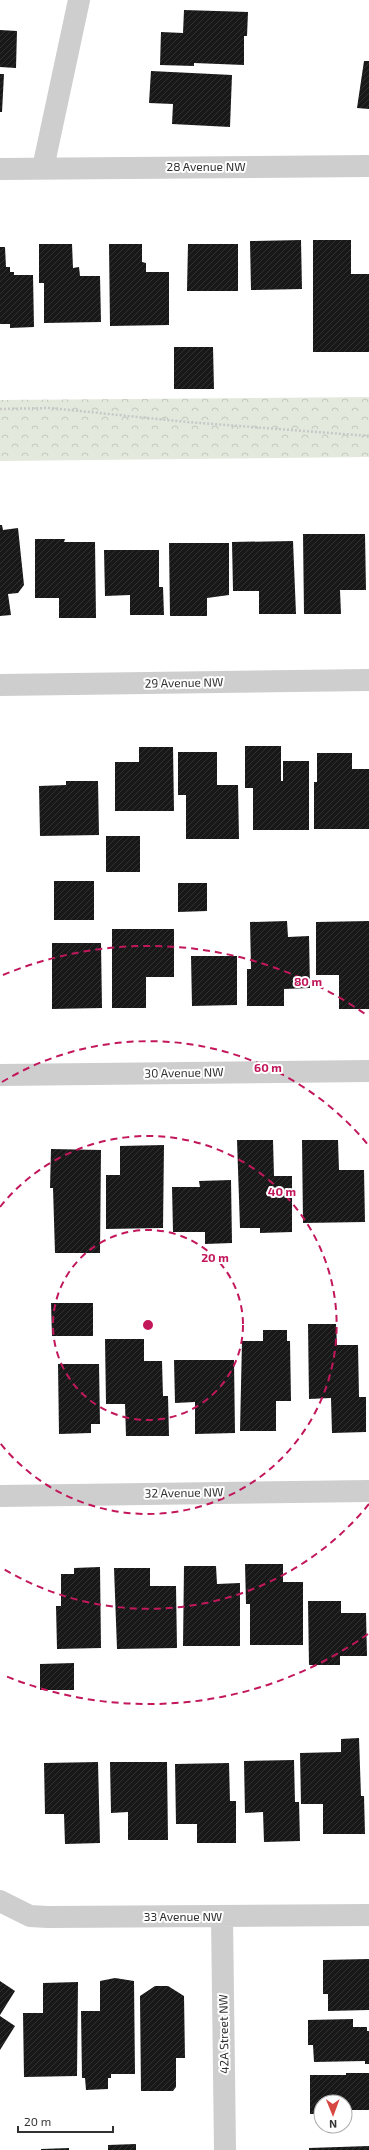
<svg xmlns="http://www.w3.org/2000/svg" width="369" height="2150" font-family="'Exo 2',sans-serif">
<defs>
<pattern id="park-crowns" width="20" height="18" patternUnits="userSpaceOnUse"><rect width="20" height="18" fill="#e3e9dd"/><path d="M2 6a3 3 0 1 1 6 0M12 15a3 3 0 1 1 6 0" fill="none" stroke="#c3c8be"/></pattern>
<pattern id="building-hatch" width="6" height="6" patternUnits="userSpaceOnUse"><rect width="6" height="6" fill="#181818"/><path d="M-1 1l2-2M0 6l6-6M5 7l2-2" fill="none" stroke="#313131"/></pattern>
</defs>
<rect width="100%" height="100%" fill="#fff"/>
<!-- park -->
<path fill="url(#park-crowns)" d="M369,397V457L0,461V400Z"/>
<!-- building -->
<path fill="url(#building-hatch)" d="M184,10L248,12L247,36H244V65L194,63V66L160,65L161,32L183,33Z
M0,30L17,31L16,68L0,67Z
M364,61H369V109L357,108Z
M151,71L232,75L230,127L172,124L173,104L149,103Z
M0,74H4L2,112H0Z
M301,240L302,289L251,290L250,241Z
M313,240H351V274H369V352H313Z
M39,244H72L73,268L79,267L80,276H100L101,322L44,323V283H39Z
M109,244H142V262L146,263V272H169V325L110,326Z
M188,244H238V291H187Z
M0,247H5L6,267H10V272H14V275H33L34,327L10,328V324H0Z
M174,347H213L214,389H174Z
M0,525H2L3,530L18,528L24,585L18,593L8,594L11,615L0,616Z
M303,534H365L366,590H340L341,614H304Z
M35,539H65L64,542H95L96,618H59V598H35Z
M293,541L296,614H259V591H233L232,542Z
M169,543H229V595L207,598V616H170Z
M104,550H159V587H163L164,615H130V595L105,596Z
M245,746H281V781H283V761H309V830H253V788H245Z
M139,747H173L174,811H115V762H139Z
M178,752H217V785H238L239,839H186V795H178Z
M317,753H352V769H369V829H314V782H317Z
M66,781H98L99,835L40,836L39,786L66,785Z
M106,836H140V872H106Z
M54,881H94V920H54Z
M178,883H207V911L178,912Z
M287,921L288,937L309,936L310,988L284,989V1006H247V969H251L250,922Z
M369,921V1009H339V975H316V922Z
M112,929H174V977H146V1008H112Z
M52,943H101L102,1008L52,1009Z
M191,956H237V1005L192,1006Z
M237,1140H273L274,1176H292V1232L260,1233V1228H240Z
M302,1140H338L339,1170H364L365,1222L303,1223Z
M164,1145L163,1228L106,1229V1175H120V1146Z
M51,1149L101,1150L100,1253H55L53,1188H50Z
M231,1180L232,1243L205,1244V1232H173L172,1187H200L199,1181Z
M51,1303H93V1336H52Z
M308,1324H336L337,1345H358L359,1397H366V1432L332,1433L331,1398L309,1399Z
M263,1330H287V1341H290L291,1401H276V1431H240L242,1341H263Z
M105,1339H144V1361H162L163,1396H168L169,1436H126L125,1404H106Z
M174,1360H234L235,1433L195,1434V1402L175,1403Z
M58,1364H99L100,1424H91V1433L59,1434Z
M245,1564H283V1582H303V1645H250V1604H246Z
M184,1566H216L217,1584L240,1583V1646H183Z
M100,1567L101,1648L57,1649L56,1606H61V1574H74V1568Z
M114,1568H150V1586H176L177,1648L117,1649Z
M308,1601H341V1613H366L367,1656H340V1665H309Z
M74,1663V1690H40V1664Z
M359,1738L361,1796H364L365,1834H323V1804H301L300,1753L341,1752V1739Z
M294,1760L295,1802H299L300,1841L264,1842L263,1812L245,1813L244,1761Z
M98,1762L100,1843L65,1844L64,1814H45L44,1763Z
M110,1762H167L168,1840H128V1812L111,1813Z
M229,1763L230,1801H236V1843H197V1824H176L175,1764Z
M369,1959V2010L328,2011V1994H323V1960Z
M115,1978L134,1981L135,2074H111V2078H108V2089L86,2090L85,2078H82L81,2011H100V1981Z
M0,1981L15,1991L0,2015Z
M78,1982L77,2076L24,2077L23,2013H43V1983Z
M155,1986H168L184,1996L185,2058H176V2087L173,2091H141L140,1996Z
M0,2016L15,2026L0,2050Z
M353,2019V2027H367V2031H369V2064H365V2061L314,2062L313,2045H308V2020Z
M346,2073H369V2110H351V2114H345V2102H321V2114H310V2075H346Z
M136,2144V2150H108V2145Z
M369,2146V2150H309V2148Z
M69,2148V2150H41V2149Z"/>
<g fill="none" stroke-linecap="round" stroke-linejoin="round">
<!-- path -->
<path stroke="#c8c8c8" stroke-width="2.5" stroke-dasharray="2 2" stroke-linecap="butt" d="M0,409L50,408L187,422L369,436"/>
<!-- minor -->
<path stroke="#cecece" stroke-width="22" d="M43,168L79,0
M0,169L369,166
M0,685L369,680
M0,1075L369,1071
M0,1496L369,1491
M0,1901L30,1916L48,1917L369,1915
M222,1917L225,2150"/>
</g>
<!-- distance rings -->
<g fill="none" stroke="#c2185b" stroke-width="2" stroke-dasharray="7 5">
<circle cx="148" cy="1325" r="95"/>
<path d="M0 1207A189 189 0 1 1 0 1443"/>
<path d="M369 1504A284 284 0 0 1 2 1568M2 1082A284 284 0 0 1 369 1146"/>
<path d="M368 1634A379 379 0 0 1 3 1675M3 975A379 379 0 0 1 368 1016"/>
</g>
<g text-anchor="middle" stroke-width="4" stroke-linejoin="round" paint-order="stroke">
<!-- street labels -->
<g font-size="12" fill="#313131" stroke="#fff">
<text x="206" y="171">28 Avenue NW</text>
<text transform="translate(184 683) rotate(-1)" y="4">29 Avenue NW</text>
<text transform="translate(184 1073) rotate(-1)" y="4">30 Avenue NW</text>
<text transform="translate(184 1493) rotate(-1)" y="4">32 Avenue NW</text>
<text x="183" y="1921">33 Avenue NW</text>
<text transform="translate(224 2034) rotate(-91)" y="4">42A Street NW</text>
</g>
</g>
<circle cx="148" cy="1325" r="6" fill="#c2185b" stroke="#fff" stroke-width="2"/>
<g font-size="12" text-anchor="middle" font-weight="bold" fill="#c2185b" stroke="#fff" stroke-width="4" stroke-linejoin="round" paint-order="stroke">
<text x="308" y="986">80 m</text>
<text x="268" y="1072">60 m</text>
<text x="282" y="1196">40 m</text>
<text x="215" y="1262">20 m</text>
</g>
<!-- north arrow -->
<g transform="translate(333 2114) rotate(179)"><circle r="19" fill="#ffffff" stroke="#adadad"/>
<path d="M0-3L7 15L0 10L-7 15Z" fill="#d84843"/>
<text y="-6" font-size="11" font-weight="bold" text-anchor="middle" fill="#313131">N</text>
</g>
<!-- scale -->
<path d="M18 2126v6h95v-6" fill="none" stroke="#313131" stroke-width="2"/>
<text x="24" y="2126" font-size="12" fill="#313131" stroke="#ffffff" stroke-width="3" paint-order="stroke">20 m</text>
</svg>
